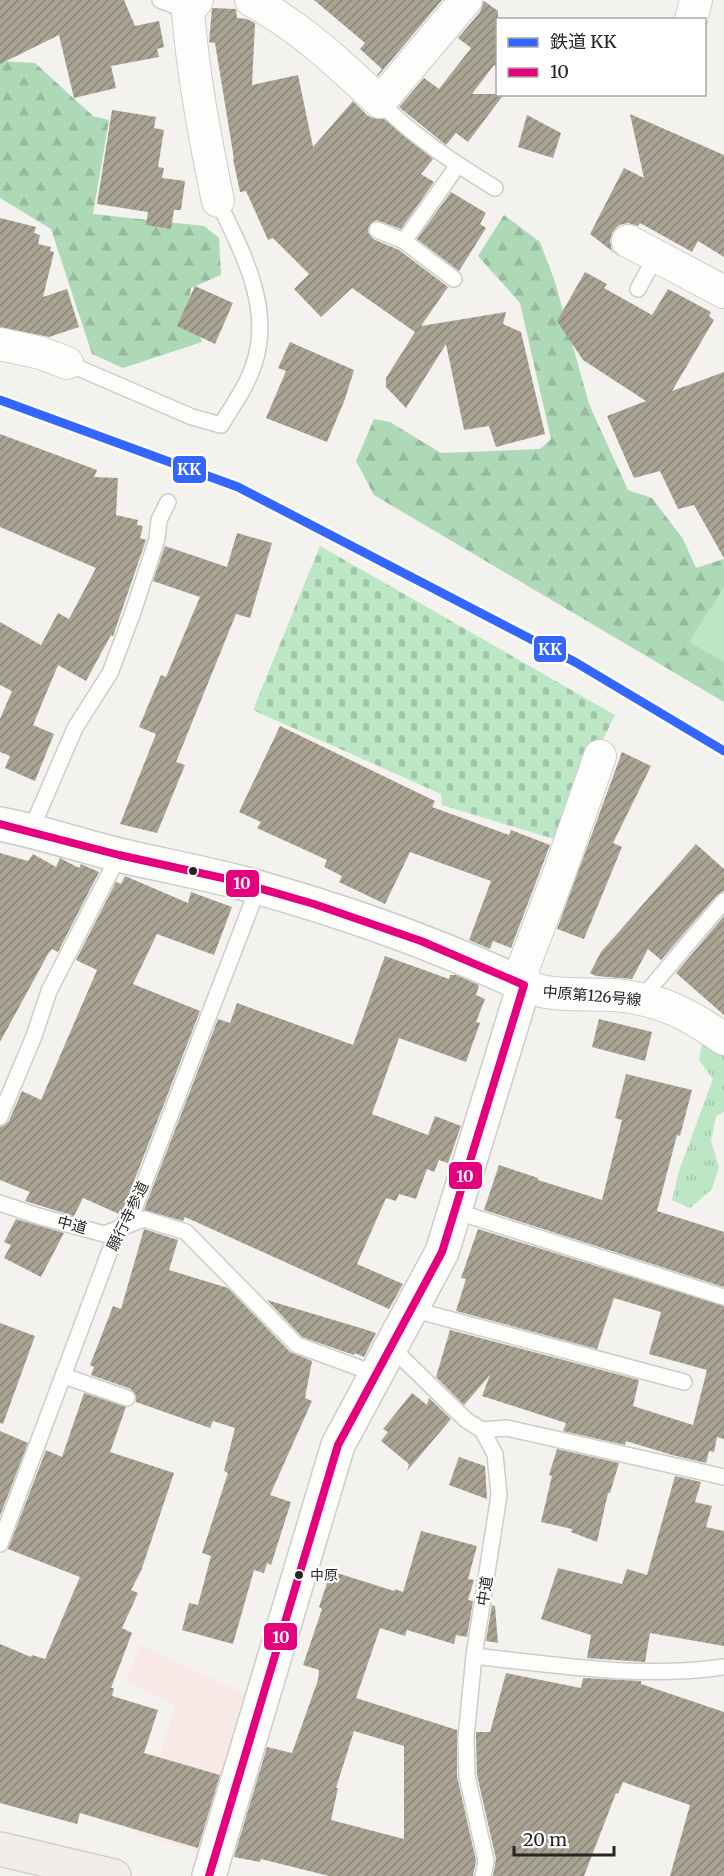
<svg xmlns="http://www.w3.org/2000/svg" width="724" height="1876" font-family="Merriweather,'Noto Sans JP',serif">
<defs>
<pattern id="grass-tufts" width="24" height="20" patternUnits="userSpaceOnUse" patternTransform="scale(1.5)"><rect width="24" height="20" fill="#bde6c5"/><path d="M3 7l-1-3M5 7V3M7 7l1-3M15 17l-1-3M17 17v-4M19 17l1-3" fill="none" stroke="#a2c5a9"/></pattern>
<pattern id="forest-firs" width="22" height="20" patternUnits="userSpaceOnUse" patternTransform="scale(1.5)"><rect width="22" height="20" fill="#add9b7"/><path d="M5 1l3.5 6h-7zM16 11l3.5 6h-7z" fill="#95ba9d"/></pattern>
<pattern id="cemetery-stones" width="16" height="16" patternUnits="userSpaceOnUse" patternTransform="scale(1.5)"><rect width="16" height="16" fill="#bde6c5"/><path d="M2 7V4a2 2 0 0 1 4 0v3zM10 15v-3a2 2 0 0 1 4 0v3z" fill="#a2c5a9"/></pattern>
<pattern id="building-hatch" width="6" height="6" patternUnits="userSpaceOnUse" patternTransform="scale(1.5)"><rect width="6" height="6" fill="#a9a394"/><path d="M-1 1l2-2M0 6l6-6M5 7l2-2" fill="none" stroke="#8a8578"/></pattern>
</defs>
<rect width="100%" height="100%" fill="#f3f2ee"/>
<!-- commercial -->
<path fill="#f8e9e7" d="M140,1645L247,1695L201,1852L137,1834L175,1705L126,1681Z"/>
<!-- grass -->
<path fill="url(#grass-tufts)" d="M702,1044L724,1056V1112L716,1116L711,1141L719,1167L712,1189L690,1208L672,1200L679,1171L713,1079L699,1060Z"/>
<!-- forest -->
<path fill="url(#forest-firs)" d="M0,61L35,63L93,116L109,120L93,214L204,226L219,238L221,275L191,288L189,303L202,342L123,368L92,354L51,229L0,198Z
M504,215L540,242L555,282L589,404L628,490L652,498L683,539L696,568L724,559V702L374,495L356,461L374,419L390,422L441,453L540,449L551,439L520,303L478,256Z"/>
<!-- cemetery -->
<path fill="url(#cemetery-stones)" d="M320,546L615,715L554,839L442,805L441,794L253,710Z"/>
<!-- green -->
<path fill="#bde6c5" d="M724,587V662L689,642Z"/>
<!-- building -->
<path fill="url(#building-hatch)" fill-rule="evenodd" d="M0,0H124L135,26L159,21L164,47L157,49L159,57L111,66L116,88L74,98L59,35L0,64Z
M314,0H442L378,76L377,75L382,69L360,49L365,43Z
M484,1L498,11V68L494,65L472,94H504L468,142L456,133L446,145L399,107L424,78L439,89L471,48L458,38L480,12Z
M212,8L236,9L237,18L247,19L255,23L252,85L298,75L313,147L353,101L368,116L376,119H384L433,159L421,174L434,182L401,229L376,220L371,223L368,232L373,239L399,250L448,287L421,326L506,312L503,324L521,332L545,434L496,447L489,426L464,430L446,344L406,408L386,387V378L415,332L352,288L321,317L294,289L309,274L273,238L268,240L246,191L240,192L233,159H234L215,43L209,42Z
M112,110L156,117L154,128L164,130L158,167L164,168L162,178L185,181L181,210H174L171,229L146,225L148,212L97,204Z
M630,114L724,155V257L698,241L692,252L640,223L638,226L628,223L619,225L612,233L610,241L612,250L621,258L590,234L624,168L644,178Z
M527,115L561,133L553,158L518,147Z
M451,192L486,213L480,224L486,228L459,271L417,239Z
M0,218L36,227L34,233L40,235L38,244L51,247L50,251L54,252L43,297L67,289L79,327L49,337L0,327Z
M585,272L607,284L604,288L652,315L668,289L711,312L709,316L714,320L672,391L724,372V558L694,505L678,509L660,471L634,478L607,416L646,401L583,360L557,321Z
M195,286L233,303L215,344L177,326Z
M290,342L354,370L345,399L327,442L266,418L286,371L278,368Z
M0,434L97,470L94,477L118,478L116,515L138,520L137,525L143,526L140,538L146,540L113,636L111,635L86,681L58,665L33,725L54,734L35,781L5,768L10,756L0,752V719L12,691L0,685V622L41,645L58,613L69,619L96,568L0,527Z
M237,533L272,543L250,618L236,614L176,762L185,765L157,833L120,824L156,734L139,727L161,675L166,677L200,597L153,581L165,546L227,567Z
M280,726L435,801L432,807L509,835L511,830L550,845L511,948L493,941L490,949L469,940L491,881L410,852L385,904L339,882L342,876L324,867L327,860L257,828L261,822L239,812Z
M622,752L651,766L613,843L622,847L584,939L557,929Z
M696,844L724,869V891L717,895L661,960L648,949L632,979L596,976L590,973L601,952Z
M0,853L28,861L33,854L56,867L60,858L79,868L81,864L99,872L58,952L52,949L48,954L0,1042Z
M125,876L188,903L191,892L232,907L214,955L157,934L133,984L200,1011L124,1207L119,1214L83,1198L74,1216L25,1201L30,1192L0,1180V1127L5,1125L9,1121L22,1091L41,1100L97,970L76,960L116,882L121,884Z
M724,916V1015L676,973Z
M385,956L449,979L450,975H456L479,985L476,995L485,999L476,1022L480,1023L466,1062L399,1038L372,1114L428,1135L435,1116L461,1126L448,1163L439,1160L434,1172L427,1169L416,1199L399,1194L396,1201L386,1198L357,1264L403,1284L389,1309L185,1217L183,1221L144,1210L218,1019L230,1023L237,1003L353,1045Z
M599,1019L652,1032L645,1061L592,1047Z
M626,1074L692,1090L680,1136L677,1135L657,1211L724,1232V1287L484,1210L499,1165L538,1178V1180L602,1200L622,1120L615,1118Z
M16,1219L64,1233L41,1277L4,1258L11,1245L4,1242Z
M144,1229L178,1240L169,1270L228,1288L290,1352L312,1361L305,1398L312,1401L270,1495L291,1502L271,1565L267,1563L264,1573L254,1570L233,1644L182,1630L189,1603L198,1605L211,1556L202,1553L228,1473L224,1471L235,1428L213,1421L210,1428L136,1402V1396L131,1389L91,1375L94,1367L90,1365L113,1306L121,1309Z
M478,1229L724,1306V1439L717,1437L714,1452L709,1451L706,1463L672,1455L626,1441L625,1445L563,1431L566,1423L482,1396L490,1375L464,1405L436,1377L450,1330L639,1380L633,1406L693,1425L707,1370L649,1354L661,1312L614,1298L597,1349L456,1311L466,1279L461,1278Z
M267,1300L367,1330L376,1333L364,1357L355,1353L354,1355L302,1337Z
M0,1323L35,1336L3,1424L0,1423Z
M84,1393L126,1407L110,1452L174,1473L141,1571L131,1590L138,1593L122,1628L132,1633L111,1688H114L112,1696L158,1710L144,1753L220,1775L198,1848L80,1813L77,1824L0,1803V1644L31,1657L32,1655L45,1659L80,1577L8,1549L46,1450L62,1457Z
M412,1393L427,1405L429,1398L451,1419L407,1471L409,1464L381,1441L388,1432L383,1429Z
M0,1431L28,1443L0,1516Z
M557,1449L619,1463L610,1493H608L597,1542L571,1532L572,1529L541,1522L552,1476L549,1475Z
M459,1457L485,1466L487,1499L449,1485Z
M675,1476L701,1482L695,1502L712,1506L706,1527L724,1531V1646L650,1633L645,1662L587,1658L591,1635L541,1619L558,1568L622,1584L627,1569L647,1575Z
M421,1531L477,1546L468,1579L474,1580L468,1600L473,1601L467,1637L456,1635L454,1644L407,1630L405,1636L380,1628L356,1698L457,1730V1776L476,1861L473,1876H329L261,1859L260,1862L234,1857L267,1747L292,1753L318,1680L319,1670L303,1665L322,1609L319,1607L331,1571L394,1591L395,1589L403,1592ZM354,1731L404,1746V1839L331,1820L338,1788H336Z
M492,1605L495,1606L498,1643L486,1641Z
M506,1673L581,1688L583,1678L641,1681V1684L724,1712V1876H670L690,1805L623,1782L618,1794L616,1793L584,1876H493L496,1859L477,1775L476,1737V1732H490Z"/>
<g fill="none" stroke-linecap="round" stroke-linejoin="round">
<defs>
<path id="service" d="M160,0L188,11
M380,102C411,135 456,164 495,188
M377,230L404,241L454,279
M404,241L458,165
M638,289L656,256
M67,363L192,417L221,425C233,405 247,386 254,364C273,307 242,252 218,201
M31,830L75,728L110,673L133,612L157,539L159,520L168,502
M641,999L724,901
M0,1117L34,1036L49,991L119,855
M0,1203L38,1216L104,1234L144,1219L186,1232L297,1345L376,1374
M455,1211L724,1297
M411,1309L684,1382
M391,1347L466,1420L482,1430L495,1454L499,1495L474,1656L466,1737L467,1776L486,1861L483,1876
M64,1376L127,1398
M482,1430L507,1428L724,1477
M0,1544L109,1253L121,1227L133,1212L258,888
M474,1656C557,1665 641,1679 724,1667"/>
<path id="minor" d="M197,0L188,11C193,75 205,138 218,201
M251,0C303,29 337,62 380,102L466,0
M691,20L696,0
M628,241L724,292
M0,344L41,353L67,363
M600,756L560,871L523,968L524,985C550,998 585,993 614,995C660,999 687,1013 724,1039"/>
<path id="tertiary" d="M0,824C40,832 79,845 119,855C160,865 201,872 242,883C338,909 434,943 524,985L442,1252L338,1445L209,1876"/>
<path id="trunk" d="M0,1849L114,1876"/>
</defs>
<!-- service casing -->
<use href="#service" stroke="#ccccc9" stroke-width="18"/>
<!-- minor casing -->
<use href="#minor" stroke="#ccccc9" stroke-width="34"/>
<!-- tertiary casing -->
<use href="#tertiary" stroke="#ccccc9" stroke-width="36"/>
<!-- trunk casing -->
<use href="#trunk" stroke="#d0cfcd" stroke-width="36"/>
<!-- service -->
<use href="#service" stroke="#fdfdfc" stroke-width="15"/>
<!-- minor -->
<use href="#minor" stroke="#fdfdfc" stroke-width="32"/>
<!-- tertiary -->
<use href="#tertiary" stroke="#fdfdfc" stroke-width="33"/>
<!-- trunk -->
<use href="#trunk" stroke="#f3edea" stroke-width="33"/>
<defs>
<path id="bus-1" d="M0,824L119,855L227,879L314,904L421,941L524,985L442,1252L338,1445L209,1876"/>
</defs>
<!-- bus-1 casing -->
<use href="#bus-1" stroke="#fff" stroke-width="12"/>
<!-- bus-1 -->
<use href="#bus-1" stroke="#e5007d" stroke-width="8"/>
<defs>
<path id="rail-1" d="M0,400L238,487L575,662L724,751"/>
</defs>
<!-- rail-1 casing -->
<use href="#rail-1" stroke="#fff" stroke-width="14"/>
<!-- rail-1 -->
<use href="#rail-1" stroke="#36f" stroke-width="9"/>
</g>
<!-- markers -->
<g fill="#272623" stroke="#fff" stroke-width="2">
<circle cx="193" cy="871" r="5"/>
<circle cx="299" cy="1575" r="5"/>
</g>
<g text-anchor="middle" stroke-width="4.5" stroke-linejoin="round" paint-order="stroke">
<!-- bus labels -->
<g font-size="14" fill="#272623" stroke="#fff" text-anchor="start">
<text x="310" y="1580">中原</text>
</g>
<!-- street labels -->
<g font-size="15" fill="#272623" stroke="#fff">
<text transform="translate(592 996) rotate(5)" y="5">中原第126号線</text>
<text transform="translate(128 1216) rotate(-64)" y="5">願行寺参道</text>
<text transform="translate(72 1225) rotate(15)" y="5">中道</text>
<text transform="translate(485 1591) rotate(-81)" y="5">中道</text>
</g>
</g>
<g stroke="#fff" stroke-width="2">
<rect x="172" y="455" width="35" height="29" rx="6" fill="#36f"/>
<rect x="533" y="635" width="34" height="28" rx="6" fill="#36f"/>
<rect x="225" y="869" width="35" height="29" rx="6" fill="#e5007d"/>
<rect x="448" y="1161" width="35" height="29" rx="6" fill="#e5007d"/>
<rect x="263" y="1622" width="35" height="29" rx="6" fill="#e5007d"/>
</g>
<g font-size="16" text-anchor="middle" font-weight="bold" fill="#fff">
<text x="189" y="475">KK</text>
<text x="550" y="655">KK</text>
<text x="242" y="889">10</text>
<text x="465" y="1182">10</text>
<text x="281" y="1643">10</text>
</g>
<!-- legend -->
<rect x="496" y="18" width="210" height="78" fill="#ffffff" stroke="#a9a8a7" stroke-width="1.5"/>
<rect x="508" y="38" width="30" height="9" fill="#3366ff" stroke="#a9a8a7" stroke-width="1.5"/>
<text x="550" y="48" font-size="18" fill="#272623">鉄道 KK</text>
<rect x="508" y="68" width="30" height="9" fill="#e5007d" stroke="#a9a8a7" stroke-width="1.5"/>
<text x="550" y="78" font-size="18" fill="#272623">10</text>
<!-- scale -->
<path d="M514 1846v9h100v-9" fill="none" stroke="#272623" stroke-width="3"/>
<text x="523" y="1846" font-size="18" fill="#272623" stroke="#ffffff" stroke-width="4.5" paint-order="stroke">20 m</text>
</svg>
